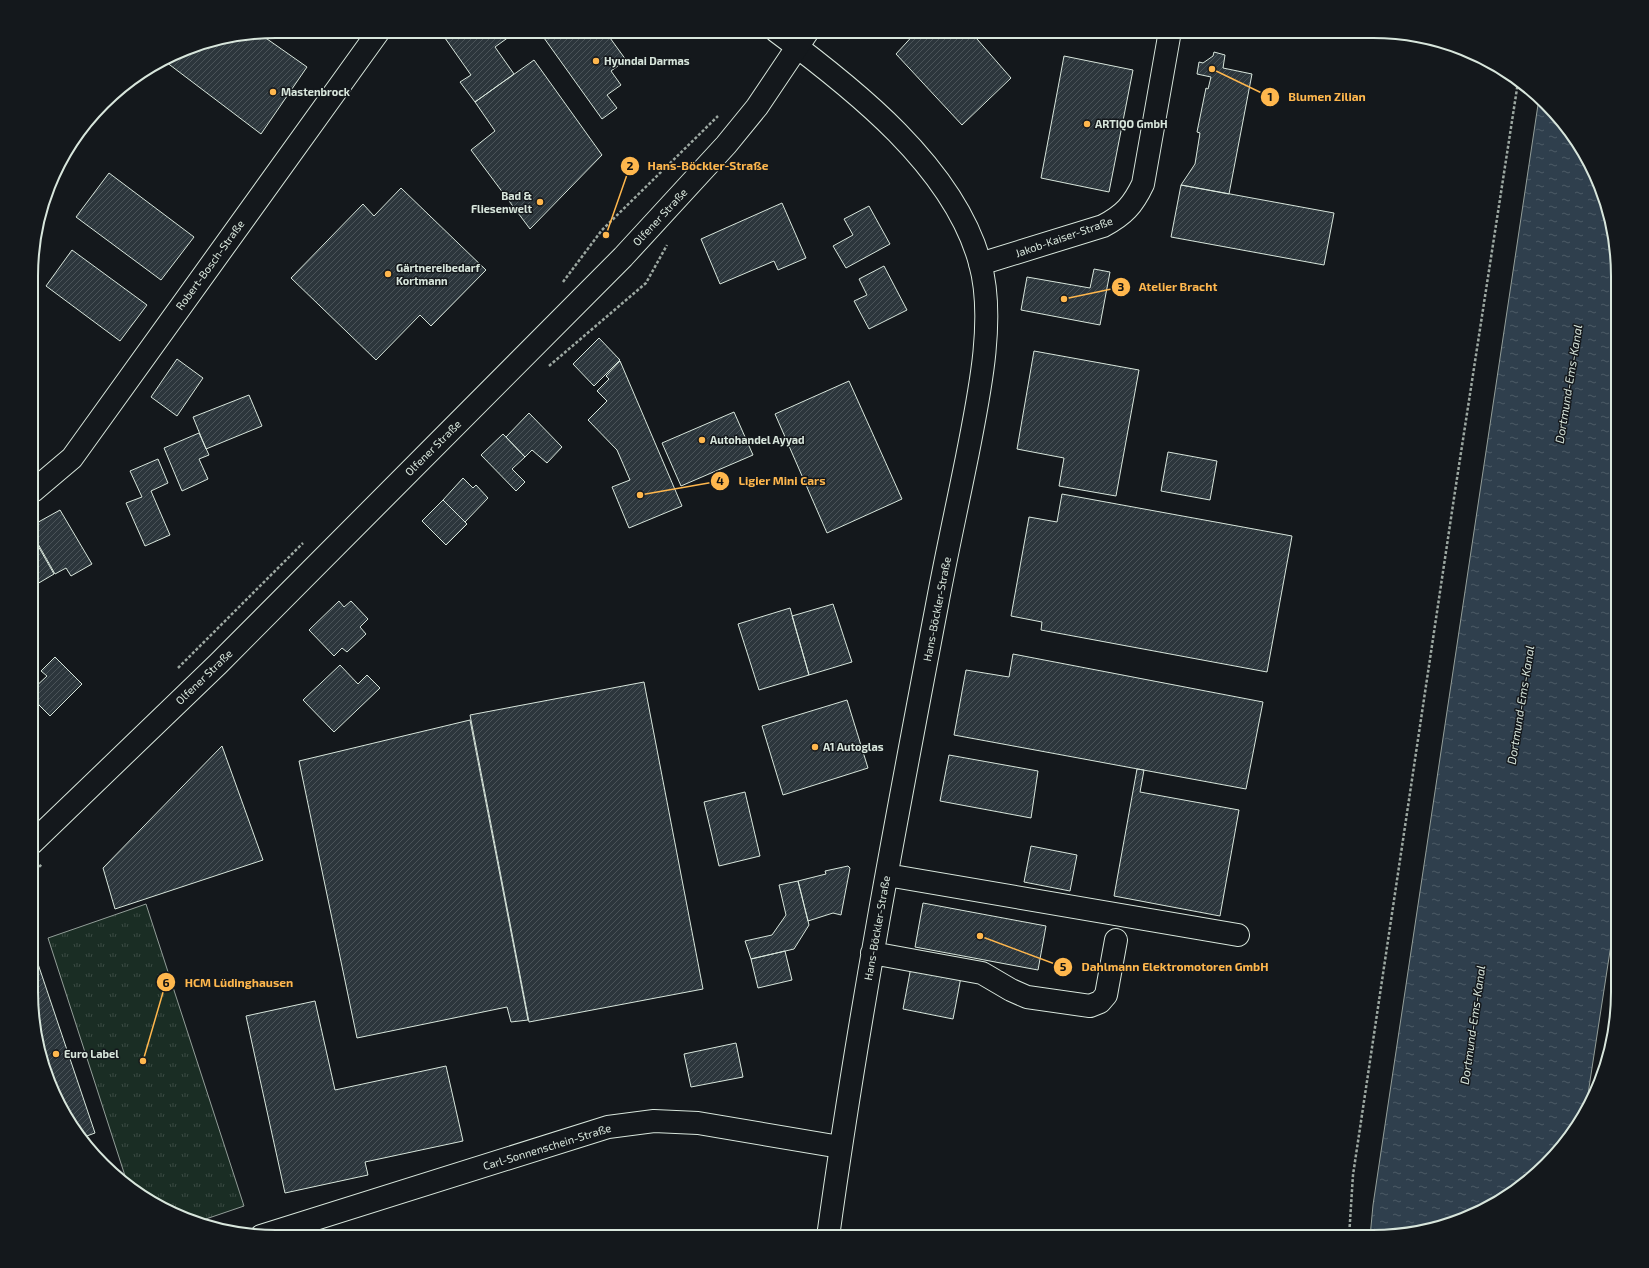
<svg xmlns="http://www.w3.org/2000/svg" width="1649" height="1268" font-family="'Exo 2',sans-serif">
<defs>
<pattern id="grass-tufts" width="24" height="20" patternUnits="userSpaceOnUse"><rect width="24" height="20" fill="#1a2d24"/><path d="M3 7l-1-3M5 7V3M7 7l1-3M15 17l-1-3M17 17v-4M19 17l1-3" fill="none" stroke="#3b4b43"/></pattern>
<pattern id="water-ripples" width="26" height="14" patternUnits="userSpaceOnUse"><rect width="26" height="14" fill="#2f3f4d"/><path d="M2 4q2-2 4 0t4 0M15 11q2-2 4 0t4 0" fill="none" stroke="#4c5b66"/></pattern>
<pattern id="building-hatch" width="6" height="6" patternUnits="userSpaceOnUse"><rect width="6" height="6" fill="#2c363c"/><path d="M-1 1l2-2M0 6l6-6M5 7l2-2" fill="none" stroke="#4a5358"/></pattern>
</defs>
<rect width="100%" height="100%" fill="#14181c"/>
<!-- grass -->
<path fill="url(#grass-tufts)" stroke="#939e99" d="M146,904L244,1206L197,1222L183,1218L128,1185L48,938Z"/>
<!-- water -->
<path fill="url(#water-ripples)" stroke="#939e99" d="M1539,98L1593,168L1610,213L1618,276V899L1586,1107L1557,1153L1481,1212L1421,1232L1370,1237L1373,1205Z"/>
<!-- building -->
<path fill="url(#building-hatch)" stroke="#d8e6dc" d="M440,31H511L513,34L495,47L514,74L475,102L460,82L471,75Z
M539,31H605L626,60L611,71L621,85L607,95L617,108L602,119Z
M917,31H970L1011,78L962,125L896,54Z
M260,34L307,67L261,134L166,62L197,44Z
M1214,52L1225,55L1223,68L1252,74L1229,194L1181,185L1195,164L1200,133L1197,132L1206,88L1208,89L1211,77L1197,74L1199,62L1203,63L1213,56Z
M1064,56L1133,70L1109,192L1041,178Z
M534,60L602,155L530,229L471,150L495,131L475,102Z
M109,173L194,237L161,280L76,217Z
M1181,185L1334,213L1324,265L1171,237Z
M401,188L486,270L431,326L420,315L376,360L291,278L363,204L374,216Z
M782,203L806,258L778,270L774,261L720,284L701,239Z
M869,206L890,244L846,268L833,246L853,235L844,219Z
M72,250L147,305L120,341L46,286Z
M884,266L907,310L869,329L854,301L867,295L859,279Z
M1094,269L1110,272L1100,325L1021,310L1027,277L1090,288Z
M599,338L620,360L594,386L573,364Z
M1034,351L1139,370L1116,496L1059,486L1064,458L1017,449Z
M177,359L203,378L177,416L151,397Z
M620,361L682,506L629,528L612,487L630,480L617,450L588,420L607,401L597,391L609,379L606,376Z
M849,381L902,499L827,533L775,414Z
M249,395L262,426L206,449L193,417Z
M734,412L753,455L681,486L662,443Z
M529,413L562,447L547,463L532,450L525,457L506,437Z
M199,433L209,455L199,459L208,479L182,491L164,448Z
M503,434L525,457L512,469L525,482L516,491L481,455Z
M1168,452L1217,461L1210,500L1161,491Z
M158,459L168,483L151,491L170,535L145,546L126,503L142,497L130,471Z
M463,478L473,488L476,485L488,498L465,522L443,500Z
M1062,494L1292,536L1267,672L1041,630L1042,622L1011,616L1029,517L1057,522Z
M443,500L467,524L446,545L422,521Z
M60,510L92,564L71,576L66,568L55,574L33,535V525Z
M33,537L54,574L32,587Z
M339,601L344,607L351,601L368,619L360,627L366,634L347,652L342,648L334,656L309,630Z
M833,604L852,662L809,675L792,616Z
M790,608L809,675L759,690L738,624Z
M1013,654L1263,702L1246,789L954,735L966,670L1009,677Z
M55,657L82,684L50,716L32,698V690L47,676L41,671Z
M340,665L358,684L367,675L380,688L334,732L303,700Z
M644,682L703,989L529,1022L470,715Z
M847,700L868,768L783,795L762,726Z
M470,720L528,1020L511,1022L507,1007L357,1038L299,761Z
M222,746L263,860L115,909L103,868Z
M949,755L1038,771L1031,818L940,801Z
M1137,769L1144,770L1140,792L1239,810L1220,916L1114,896Z
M745,792L760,856L719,866L704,802Z
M1031,846L1077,855L1070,891L1024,882Z
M848,866L850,868L841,915L833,913L808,921L798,881L826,874L825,871Z
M798,881L809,925L794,949L751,959L745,941L772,935L786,915L779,885Z
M923,903L1046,926L1038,970L915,947Z
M785,951L792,980L758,988L751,959Z
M34,952L95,1133L84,1137L56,1100L32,1008V953Z
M911,967L961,977L953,1019L903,1009Z
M315,1001L335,1090L446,1066L463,1141L365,1162L368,1175L285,1193L246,1016Z
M736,1043L743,1077L691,1087L684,1054Z"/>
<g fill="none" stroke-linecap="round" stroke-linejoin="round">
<defs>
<path id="minor" d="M776,31C853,88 954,167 980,263C996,320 978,400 967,457C957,507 946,556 937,605C897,815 857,1025 828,1237
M980,264L1103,226C1124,215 1133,205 1143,184L1170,31
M33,491L72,458L379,31
M887,875L1238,935
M872,953L982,973L1011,990L1027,997L1090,1006L1100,1002L1106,995L1116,940
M261,1236L608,1127L654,1121L698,1123L840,1147"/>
<path id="major" d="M32,843L218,664L623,257L726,145L757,107L808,31"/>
</defs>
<!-- minor casing -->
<use href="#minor" stroke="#d8e6dc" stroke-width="24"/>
<!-- major casing -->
<use href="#major" stroke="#d8e6dc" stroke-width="24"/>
<!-- path -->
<path stroke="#9da8a2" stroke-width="2.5" stroke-dasharray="3 2" stroke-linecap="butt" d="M563,282L602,230L718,116
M549,366L646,283L667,245
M178,668L303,543
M32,874L42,864
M1349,1237L1353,1175L1454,498L1518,82"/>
<!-- minor -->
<use href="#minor" stroke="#14181c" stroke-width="22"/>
<!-- major -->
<use href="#major" stroke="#14181c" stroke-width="22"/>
</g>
<!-- markers -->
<g fill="#ffb74d" stroke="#14181c" stroke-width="1.5">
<circle cx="596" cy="61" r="4"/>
<circle cx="273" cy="92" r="4"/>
<circle cx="1087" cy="124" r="4"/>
<circle cx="540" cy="202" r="4"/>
<circle cx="388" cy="274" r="4"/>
<circle cx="702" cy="440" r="4"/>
<circle cx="815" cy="747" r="4"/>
<circle cx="56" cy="1054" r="4"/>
</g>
<g text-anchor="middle" stroke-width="3" stroke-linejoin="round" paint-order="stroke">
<!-- poi labels -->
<g font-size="11" font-weight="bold" fill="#d8e6dc" stroke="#14181c" text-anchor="start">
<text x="604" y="65">Hyundai Darmas</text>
<text x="281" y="96">Mastenbrock</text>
<text x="1095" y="128">ARTIQO GmbH</text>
<text x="532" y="200" text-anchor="end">Bad &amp;<tspan x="532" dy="13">Fliesenwelt</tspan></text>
<text x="396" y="272">Gärtnereibedarf<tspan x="396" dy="13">Kortmann</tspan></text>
<text x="710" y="444">Autohandel Ayyad</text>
<text x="823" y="751">A1 Autoglas</text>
<text x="64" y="1058">Euro Label</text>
</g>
<!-- street labels -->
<g font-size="11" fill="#d8e6dc" stroke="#14181c">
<text transform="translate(660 217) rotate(-47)" y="4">Olfener Straße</text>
<text transform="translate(1064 237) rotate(-19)" y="4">Jakob-Kaiser-Straße</text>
<text transform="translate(210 265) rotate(-54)" y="4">Robert-Bosch-Straße</text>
<text transform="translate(433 448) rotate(-45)" y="4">Olfener Straße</text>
<text transform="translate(937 609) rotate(-79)" y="4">Hans-Böckler-Straße</text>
<text transform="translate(204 677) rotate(-44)" y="4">Olfener Straße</text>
<text transform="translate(877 928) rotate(-80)" y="4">Hans-Böckler-Straße</text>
<text transform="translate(547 1147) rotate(-17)" y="4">Carl-Sonnenschein-Straße</text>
</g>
<!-- water labels -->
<g font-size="12" font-style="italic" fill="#d8e6dc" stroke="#14181c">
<text transform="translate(1569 384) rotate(-81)" y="4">Dortmund-Ems-Kanal</text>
<text transform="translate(1521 705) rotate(-81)" y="4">Dortmund-Ems-Kanal</text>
<text transform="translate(1473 1025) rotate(-82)" y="4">Dortmund-Ems-Kanal</text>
</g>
</g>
<!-- crop -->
<path d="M0 0H1649V1268H0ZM276 38H1373A238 238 0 0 1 1611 276V992A238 238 0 0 1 1373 1230H276A238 238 0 0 1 38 992V276A238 238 0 0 1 276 38Z" fill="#14181c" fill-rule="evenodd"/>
<path fill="none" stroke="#d8e6dc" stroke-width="2" d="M276 38H1373A238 238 0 0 1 1611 276V992A238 238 0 0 1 1373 1230H276A238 238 0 0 1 38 992V276A238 238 0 0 1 276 38Z"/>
<!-- callouts -->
<path fill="none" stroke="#ffb74d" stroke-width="1.5" d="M1212 69L1270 97M606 235L630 166M1064 299L1121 287M640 495L720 481M980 936L1063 967M143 1061L166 982"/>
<g fill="#ffb74d" stroke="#14181c" stroke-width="1.5">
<circle cx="1212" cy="69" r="4"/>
<circle cx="606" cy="235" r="4"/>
<circle cx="1064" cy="299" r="4"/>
<circle cx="640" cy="495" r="4"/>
<circle cx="980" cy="936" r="4"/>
<circle cx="143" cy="1061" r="4"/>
<circle cx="1270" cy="97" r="10"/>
<circle cx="630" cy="166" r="10"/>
<circle cx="1121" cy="287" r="10"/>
<circle cx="720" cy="481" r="10"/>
<circle cx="1063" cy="967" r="10"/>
<circle cx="166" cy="982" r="10"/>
</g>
<g font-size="12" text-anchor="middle" font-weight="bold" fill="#111">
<text x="1270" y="101">1</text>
<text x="630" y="170">2</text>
<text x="1121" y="291">3</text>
<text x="720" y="485">4</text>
<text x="1063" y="971">5</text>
<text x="166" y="987">6</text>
</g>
<g font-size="12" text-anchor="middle" font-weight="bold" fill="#ffb74d" stroke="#14181c" stroke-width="3" stroke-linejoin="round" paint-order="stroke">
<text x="1327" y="101">Blumen Zilian</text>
<text x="708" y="170">Hans-Böckler-Straße</text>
<text x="1178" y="291">Atelier Bracht</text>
<text x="782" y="485">Ligier Mini Cars</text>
<text x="1175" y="971">Dahlmann Elektromotoren GmbH</text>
<text x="239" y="987">HCM Lüdinghausen</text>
</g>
</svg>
